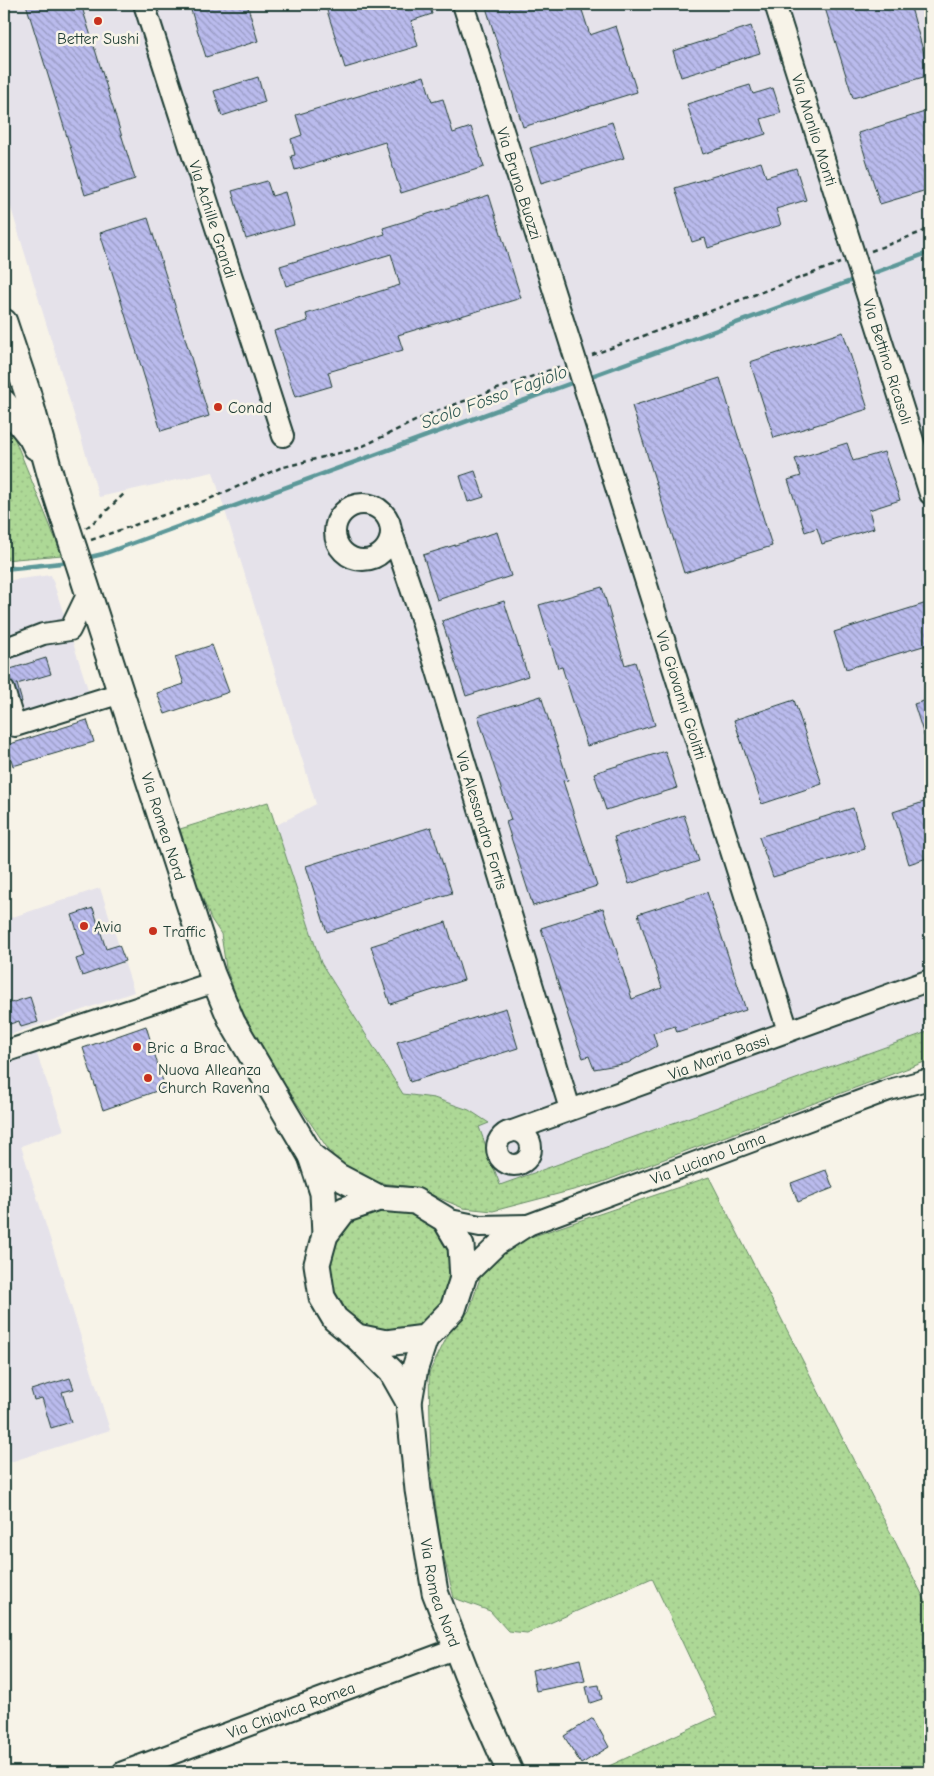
<svg xmlns="http://www.w3.org/2000/svg" width="934" height="1776" font-family="'Comic Neue',sans-serif">
<defs>
<pattern id="grass-dots" width="8" height="8" patternUnits="userSpaceOnUse" patternTransform="scale(1.25)"><rect width="8" height="8" fill="#add896"/><path d="M2 2h.1M6 6h.1" fill="none" stroke="#94ba82" stroke-width="1.8" stroke-linecap="round"/></pattern>
<pattern id="building-back-hatch" width="6" height="6" patternUnits="userSpaceOnUse" patternTransform="scale(1.25)"><rect width="6" height="6" fill="#babbed"/><path d="M-1 5l2 2M0 0l6 6M5-1l2 2" fill="none" stroke="#9799c1"/></pattern>
</defs>
<rect width="100%" height="100%" fill="#f7f3e8"/>
<filter id="ink" filterUnits="userSpaceOnUse"><feTurbulence type="fractalNoise" baseFrequency=".02" numOctaves="2"/><feDisplacementMap in="SourceGraphic" scale="10" xChannelSelector="R" yChannelSelector="G"/><feConvolveMatrix kernelMatrix="1 2 1 2 8 2 1 2 1" color-interpolation-filters="sRGB"/></filter>
<g filter="url(#ink)">
<!-- built -->
<path fill="#e5e2ea" d="M4,4H930V1031L500,1185L434,1098L403,1094L321,963L275,826L316,804L213,472L99,497L4,185Z
M51,575L95,711L4,740V581Z
M100,888L134,992L4,1037V920Z
M35,1049L64,1130L21,1146L110,1430L4,1464V1060Z"/>
<!-- grass -->
<path fill="url(#grass-dots)" stroke="#668a65" d="M4,422L11,430L62,555L4,560Z
M268,802L321,963L403,1094L434,1098L469,1110L489,1123L479,1127L500,1185L930,1031V1060L600,1183L493,1211L463,1208L413,1187L372,1182L344,1168L328,1149L264,1054L240,1006L226,968L221,934L211,919L196,882L180,829Z
M709,1177L930,1610V1772H596L717,1716L652,1578L527,1633L508,1631L490,1611L454,1598L441,1546L431,1471L429,1373L449,1333L469,1311L480,1278L495,1255L525,1239Z
M328 1270a62 62 0 1 1 124 0a62 62 0 1 1-124 0Z"/>
<g fill="none" stroke-linecap="round" stroke-linejoin="round">
<!-- stream -->
<path stroke="#5b9899" stroke-width="4.5" d="M866,276L930,252
M586,378L856,279
M86,558L103,554L577,381
M4,569L71,562"/>
</g>
<!-- building -->
<path fill="url(#building-back-hatch)" stroke="#1f3d34" d="M26,4H81L135,179L85,195Z
M189,4H247L258,41L206,57Z
M325,4H429L432,14L411,21L418,46L345,68Z
M485,4H580L590,35L616,26L637,92L523,127Z
M840,4H910L930,75L853,98L825,8Z
M751,26L760,53L681,77L673,51Z
M424,76L432,102L443,99L453,133L471,127L484,167L401,193L385,142L295,170L291,156L295,155L291,139L302,135L296,115Z
M258,77L265,102L222,116L214,91Z
M750,85L753,94L773,88L781,113L761,119L766,134L703,154L687,104Z
M928,111L930,118V189L880,204L858,133Z
M612,122L624,158L541,183L530,148Z
M761,162L766,177L796,168L806,200L776,209L781,225L708,248L705,238L692,242L675,188Z
M267,181L272,196L285,192L294,225L246,239L232,191Z
M489,195L521,298L398,335L403,350L328,372L332,386L295,397L274,331L308,321L306,314L400,285L391,254L286,286L280,266L385,234L383,228Z
M148,218L209,416L161,431L100,233Z
M843,332L868,409L774,438L750,362Z
M720,378L772,546L684,573L632,406Z
M847,443L853,461L884,452L900,500L869,510L874,528L822,544L817,528L805,532L788,480L801,476L795,459Z
M475,471L484,497L468,502L460,476Z
M497,532L511,576L437,600L423,555Z
M602,587L625,665L635,662L655,725L587,746L562,667L558,668L539,605Z
M504,601L528,676L466,696L442,621Z
M930,602V644L846,669L834,632Z
M212,645L229,692L165,714L157,693L184,684L175,657Z
M46,658L51,674L17,684L22,702L20,703L12,682L4,678V671Z
M541,696L568,780L563,781L597,886L533,906L506,822L511,820L478,716Z
M930,699V747L928,748L914,704Z
M794,700L822,784L762,804L734,720Z
M87,720L94,742L13,766L7,745Z
M665,751L677,788L606,810L594,773Z
M930,800V857L909,864L893,812Z
M853,808L865,849L773,877L759,837Z
M684,815L699,861L629,884L614,837Z
M431,827L452,893L327,932L306,866Z
M707,892L746,1010L677,1032L675,1026L653,1033L657,1046L628,1063L594,1069L589,1056L583,1058L570,1022L541,928L603,908L632,999L662,988L638,914Z
M93,908L106,949L119,945L125,961L82,976L76,959L85,956L72,915Z
M446,922L464,980L390,1004L371,946Z
M30,997L38,1022L21,1027L19,1021L4,1026V1005Z
M506,1008L518,1048L410,1082L397,1042Z
M146,1026L165,1088L103,1110L83,1048Z
M826,1170L833,1188L798,1202L791,1183Z
M70,1378L74,1389L62,1392L71,1422L51,1428L42,1398L34,1400L31,1390Z
M580,1659L585,1681L536,1691L532,1670Z
M599,1685L602,1699L590,1703L586,1687Z
M593,1718L609,1747L581,1764L564,1736Z"/>
<g fill="none" stroke-linecap="round" stroke-linejoin="round">
<defs>
<g id="minor">
<path id="s1" d="M144,4L283,436"/>
<path id="s2" d="M463,4L788,1031"/>
<path id="s3" d="M775,4L930,494"/>
<circle cx="363" cy="532" r="28"/>
<path id="s4" d="M392,533L420,615L570,1109"/>
<path d="M4,649L43,634L70,630L89,591"/>
<path d="M4,690L15,726L121,693"/>
<path d="M4,1052L215,982"/>
<circle cx="514" cy="1148" r="17"/>
<path id="s5" d="M507,1133L930,980"/>
<path d="M445,1219L480,1226L528,1225"/>
<path id="s6" d="M463,1278L497,1245L528,1225L889,1090L930,1079"/>
<path id="s7" d="M123,1772L457,1648"/>
</g>
<g id="major">
<path id="s8" d="M4,322L27,391L52,481L212,974L232,1022L311,1156L323,1193L325,1235"/>
<path d="M4,403L31,437L36,447"/>
<path d="M311,1156L337,1176L379,1198"/>
<path d="M379,1198L415,1201L445,1219L461,1246L463,1278L453,1309L425,1338L386,1343L357,1337L335,1319L322,1297L317,1264L325,1235L344,1210Z"/>
<path d="M357,1337L392,1372L409,1402"/>
<path id="s9" d="M425,1338L415,1368L409,1402L418,1490L435,1592L467,1675L510,1772"/>
</g>
</defs>
<!-- minor casing -->
<use href="#minor" stroke="#1f3d34" stroke-width="24"/>
<!-- major casing -->
<use href="#major" stroke="#1f3d34" stroke-width="29"/>
<!-- path -->
<path stroke="#1f3d34" stroke-width="2.5" stroke-dasharray="5 4" stroke-linecap="butt" d="M871,251L930,229
M592,355L840,263
M86,528L99,518L126,492
M91,540L207,500L280,468L359,448L434,412L561,366"/>
<!-- minor -->
<use href="#minor" stroke="#f7f3e8" stroke-width="20"/>
<!-- major -->
<use href="#major" stroke="#f7f3e8" stroke-width="25"/>
</g>
</g>
<!-- markers -->
<g fill="#c8321e" stroke="#f7f3e8" stroke-width="2">
<circle cx="98" cy="21" r="5"/>
<circle cx="218" cy="407" r="5"/>
<circle cx="84" cy="926" r="5"/>
<circle cx="153" cy="931" r="5"/>
<circle cx="137" cy="1047" r="5"/>
<circle cx="148" cy="1078" r="5"/>
</g>
<g text-anchor="middle" stroke-width="5" stroke-linejoin="round" paint-order="stroke">
<!-- poi labels -->
<g font-size="16" fill="#1f3d34" stroke="#f7f3e8" text-anchor="start">
<text x="98" y="44" text-anchor="middle">Better Sushi</text>
<text x="228" y="413">Conad</text>
<text x="94" y="932">Avia</text>
<text x="163" y="937">Traffic</text>
<text x="147" y="1053">Bric a Brac</text>
<text x="158" y="1075">Nuova Alleanza<tspan x="158" dy="18">Church Ravenna</tspan></text>
</g>
<!-- street labels -->
<g font-size="16" fill="#1f3d34" stroke="#f7f3e8">
<text dy="6" stroke="none"><textPath href="#s3" startOffset="132">Via Manlio Monti</textPath></text>
<text dy="6" stroke="none"><textPath href="#s2" startOffset="188">Via Bruno Buozzi</textPath></text>
<text dy="6" stroke="none"><textPath href="#s1" startOffset="226">Via Achille Grandi</textPath></text>
<text dy="6" stroke="none"><textPath href="#s3" startOffset="375">Via Bettino Ricasoli</textPath></text>
<text dy="6" stroke="none"><textPath href="#s2" startOffset="725">Via Giovanni Giolitti</textPath></text>
<text dy="6" stroke="none"><textPath href="#s4" startOffset="301">Via Alessandro Fortis</textPath></text>
<text dy="6" stroke="none"><textPath href="#s8" startOffset="529">Via Romea Nord</textPath></text>
<text dy="6" stroke="none"><textPath href="#s5" startOffset="225">Via Maria Bassi</textPath></text>
<text dy="6" stroke="none"><textPath href="#s6" startOffset="276">Via Luciano Lama</textPath></text>
<text dy="6" stroke="none"><textPath href="#s9" startOffset="260">Via Romea Nord</textPath></text>
<text dy="6" stroke="none"><textPath href="#s7" startOffset="179">Via Chiavica Romea</textPath></text>
</g>
<!-- water labels -->
<g font-size="18" font-style="italic" fill="#335b56" stroke="#f7f3e8">
<text transform="translate(494 397) rotate(-20)" y="6">Scolo Fosso Fagiolo</text>
</g>
</g>
<!-- margin -->
<rect width="934" height="1776" fill="none" stroke="#f7f3e8" stroke-width="20"/>
<rect x="10" y="10" width="914" height="1756" fill="none" stroke="#1f3d34" stroke-width="2" filter="url(#ink)"/>
</svg>
